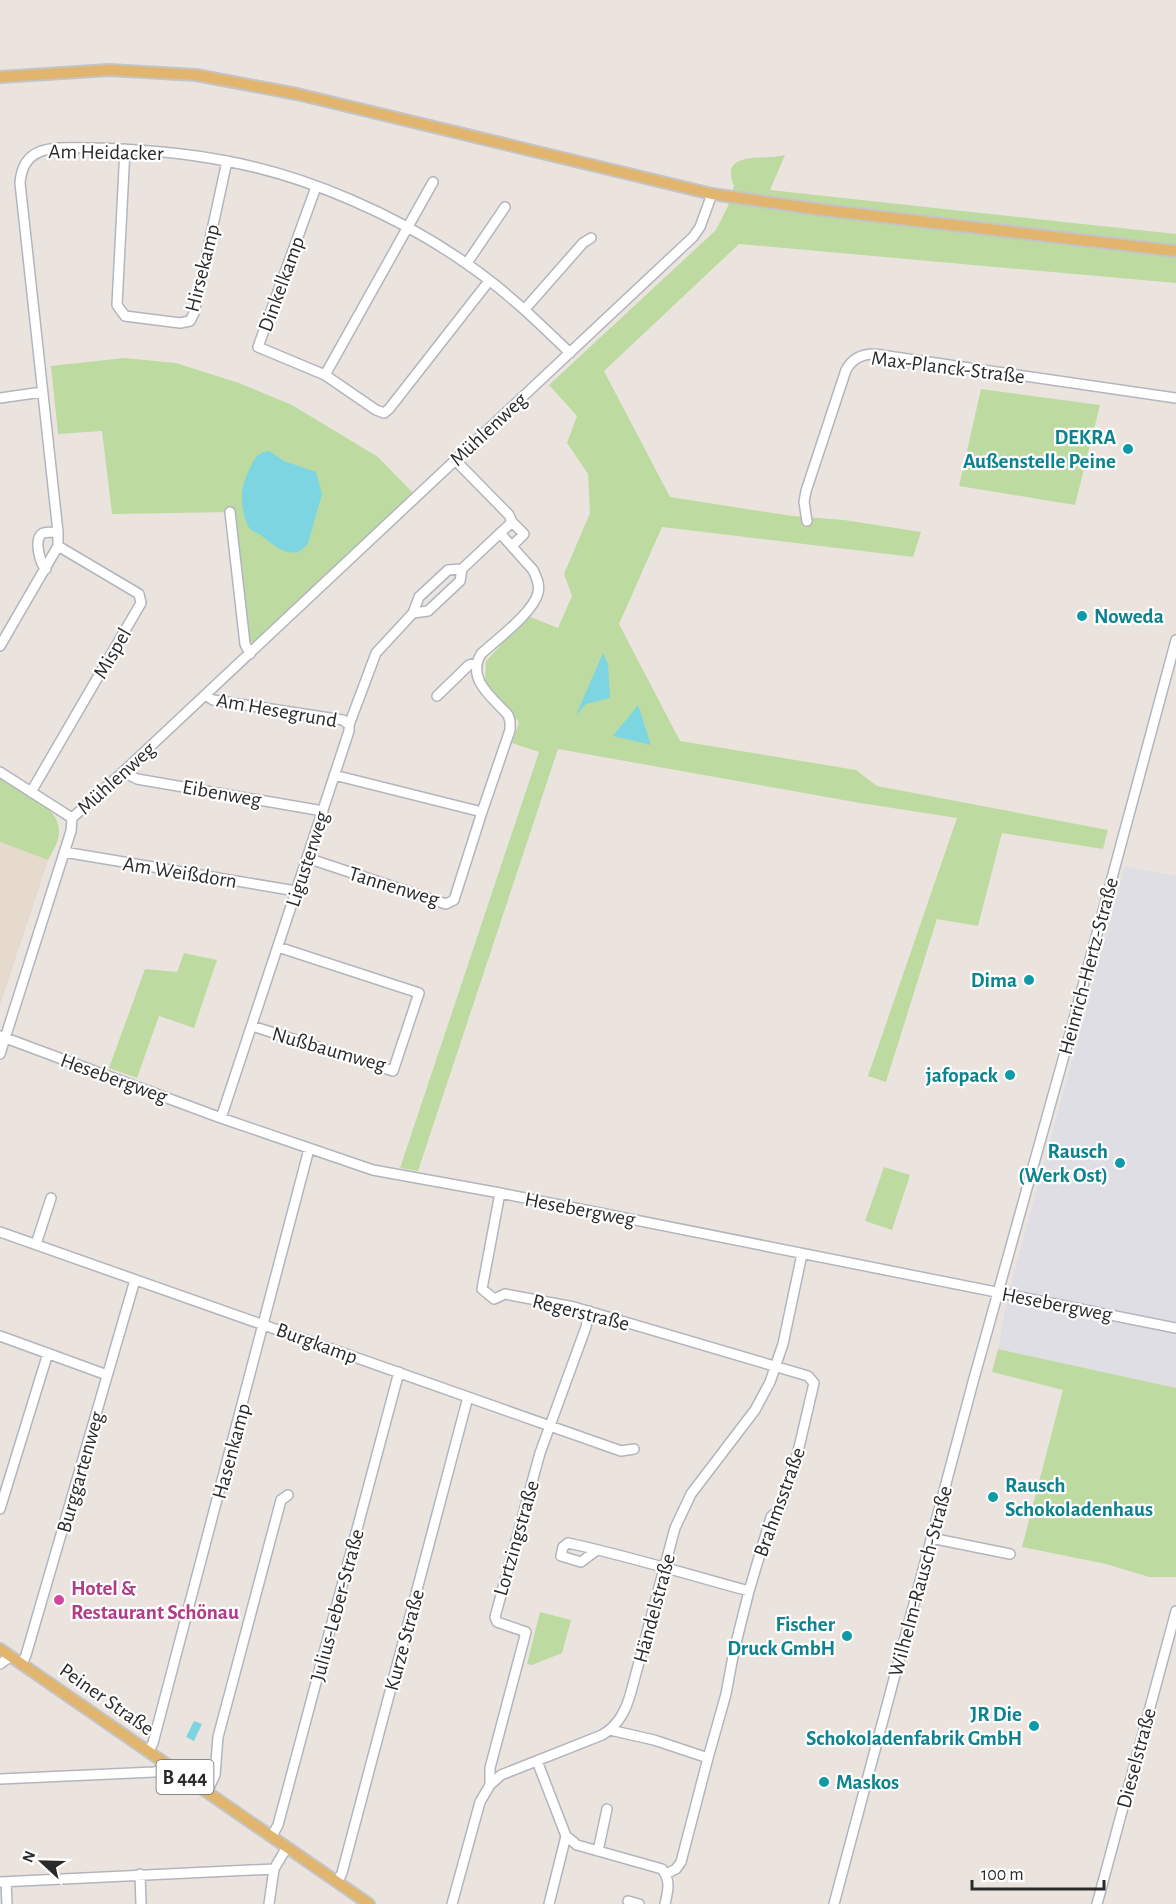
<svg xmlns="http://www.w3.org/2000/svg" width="1176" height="1904" font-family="'Alegreya Sans',sans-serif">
<rect width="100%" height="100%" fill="#ebe4de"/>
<!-- industrial -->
<path fill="#dfdee4" d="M1125,866L1176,876V1388L998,1349L1008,1295Z"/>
<!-- education -->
<path fill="#e6dacd" d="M0,842L48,860L0,1005Z"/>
<!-- green -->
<path fill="#bddba1" d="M785,155L770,190L1176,234V283L739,244L604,371L670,497L792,516L844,520L921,532L913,557L662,527L619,624L680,741L856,770L877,786L1108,830L1103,849L1002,833L978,926L937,919L886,1082L868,1076L957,818L860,803L558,749L418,1171L400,1168L539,752L512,743L519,722L485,681L486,661L528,616L558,628L572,596L564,574L590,513L588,474L567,443L577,416L549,385L716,230L728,206L734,186C718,149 766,161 785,155Z
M124,358L176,363L239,383L292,405L378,457L413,493L253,643L249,641L247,633L233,512L112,514L102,431L58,434L51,366Z
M981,389L1100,405L1075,505L959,486Z
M0,778C20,790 61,806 59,833C59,842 52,852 48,860L0,842Z
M184,953L217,960L194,1028L159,1016L137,1078L109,1068L145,969L177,972Z
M884,1167L910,1175L892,1230L865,1221Z
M998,1349L1176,1388V1577H1149L1106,1564L1022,1547L1063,1390L992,1372Z
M540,1612L571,1620L562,1653L532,1665L527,1664Z"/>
<!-- water -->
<path fill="#7dd5e1" d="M269,451L284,461L316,472L322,494L308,543C295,563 275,547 262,536C257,532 251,532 248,526C239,506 240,487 250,468C254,459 258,452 269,451Z
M603,653L608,664L610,698L586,704L576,715Z
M638,705L651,745L613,736Z
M194,1721L202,1724L194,1741L186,1737Z"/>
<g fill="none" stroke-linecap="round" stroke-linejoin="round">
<defs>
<path id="minor" d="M125,149L117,305L125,316L180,323L190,321L194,313L227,161
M316,187L258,347L325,375L376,410L384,413L389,409L489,281
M467,263L505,207
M525,309L583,243L591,238
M325,375L433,182
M0,398L42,392
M230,512L245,644L250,654
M807,521L804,502L806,491L846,370C852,359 862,354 874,354L1176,398
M512,522L524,534L512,546
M46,569C40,564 33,538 43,533C47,532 54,532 58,532
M413,613L428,611L460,581L462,569
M0,646L58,546V532L20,183C23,142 59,148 90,148C135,149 181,152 226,161C308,176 399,216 467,264C505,290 537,321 570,353
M205,695L213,700L343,720L349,725
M437,696L469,665L476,663
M0,772L72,818
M123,772L137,779L323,811
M31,792L141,603L139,594L58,546
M482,812L510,730V721L508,715C492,697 466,679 481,654C497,639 533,613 538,593C540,585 537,578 533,570L500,533
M64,852L296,891
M307,858L446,904L454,900L482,812L334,775
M252,1026L393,1071L419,993L278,947
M0,1036L221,1118L373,1170L500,1193L1176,1328
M0,1054L71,831L72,818L123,772L693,237L700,227L712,194
M221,1118L349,731V725L376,653L413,613L419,597L448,570L462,569L512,522L509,515L455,460
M500,1193L482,1289L494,1299L505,1294L574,1307L808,1376L814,1383L797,1456L794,1461L781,1507L771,1517L749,1591L734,1651L726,1694L708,1758L654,1740L610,1730
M0,1232L621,1451L634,1449
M36,1244L51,1198
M0,1336L107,1375
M0,1509L48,1353
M931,1538L1010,1554
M597,1550L581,1562L561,1556L563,1547L568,1543C629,1556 689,1575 749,1591
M0,1664L11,1656
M22,1664L26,1655L135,1280
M148,1752L153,1743L309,1149
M537,1761L566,1836L577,1845L662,1869C671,1881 668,1890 665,1904
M0,1779L154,1772L161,1770L167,1765
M490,1785V1768L526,1632L497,1622L495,1617L540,1453L586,1327L589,1311
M207,1792L215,1775L218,1737L281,1500L288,1495
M272,1836L278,1825L399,1372
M598,1851L607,1809
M140,1874L141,1904
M666,1874L676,1869L681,1862L708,1758
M0,1882L274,1869
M6,1882L7,1904
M337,1882L342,1873L468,1397
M628,1901L639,1904
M269,1904L274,1869L287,1847
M452,1904L480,1802L490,1785L501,1775L602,1735C619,1725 626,1710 631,1692L675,1528L691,1494L755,1410L770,1382L783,1344L802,1254
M549,1904L566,1836
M834,1904L973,1382L1067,1045L1176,640
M1097,1904L1176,1611"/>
<path id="major" d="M0,77L109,70L196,75L297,94L712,194L823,210L1176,251
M0,1649L369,1904"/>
</defs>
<!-- minor casing -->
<use href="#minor" stroke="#b2b5bd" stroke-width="12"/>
<!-- major casing -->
<use href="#major" stroke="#c4c4c4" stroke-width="14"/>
<!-- minor -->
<use href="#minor" stroke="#fff" stroke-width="9"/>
<!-- major -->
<use href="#major" stroke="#e1b56d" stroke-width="10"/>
</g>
<!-- markers -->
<g fill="#0f9aa8" stroke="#fff" stroke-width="2">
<circle cx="1128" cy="449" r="6"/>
<circle cx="1082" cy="616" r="6"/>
<circle cx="1029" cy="980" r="6"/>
<circle cx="1010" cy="1075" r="6"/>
<circle cx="1120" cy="1163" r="6"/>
<circle cx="993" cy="1497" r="6"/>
<circle cx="847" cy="1636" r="6"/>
<circle cx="1034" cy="1726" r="6"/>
<circle cx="824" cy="1782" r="6"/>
</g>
<circle fill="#d1479c" stroke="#fff" stroke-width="2" cx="59" cy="1600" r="6"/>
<g text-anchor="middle" stroke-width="4.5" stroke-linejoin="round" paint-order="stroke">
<!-- shield labels -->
<rect fill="#fff" stroke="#6b6b6b" stroke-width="1.5" x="156.5" y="1760" width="57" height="34" rx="4.5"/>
<g font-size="20" font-weight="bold" fill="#2b2b2b">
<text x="185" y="1784">B 444</text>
</g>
<!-- street labels -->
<g font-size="21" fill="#2b2b2b" stroke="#fff">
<text transform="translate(106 152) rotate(1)" y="7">Am Heidacker</text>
<text transform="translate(202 268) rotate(-76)" y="7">Hirsekamp</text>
<text transform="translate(281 284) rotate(-70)" y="7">Dinkelkamp</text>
<text transform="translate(948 367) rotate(7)" y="7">Max-Planck-Straße</text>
<text transform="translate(488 429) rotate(-43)" y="7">Mühlenweg</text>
<text transform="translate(112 653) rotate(-60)" y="7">Mispel</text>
<text transform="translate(277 710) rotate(10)" y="7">Am Hesegrund</text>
<text transform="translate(116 778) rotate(-42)" y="7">Mühlenweg</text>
<text transform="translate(222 793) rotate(10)" y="7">Eibenweg</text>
<text transform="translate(307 859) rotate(-72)" y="7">Ligusterweg</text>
<text transform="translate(180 872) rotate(9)" y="7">Am Weißdorn</text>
<text transform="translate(394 886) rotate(17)" y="7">Tannenweg</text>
<text transform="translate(1088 966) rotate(-75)" y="7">Heinrich-Hertz-Straße</text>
<text transform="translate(329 1049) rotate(16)" y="7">Nußbaumweg</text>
<text transform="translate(114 1078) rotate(20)" y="7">Hesebergweg</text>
<text transform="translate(580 1209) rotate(11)" y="7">Hesebergweg</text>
<text transform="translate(1057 1304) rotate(11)" y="7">Hesebergweg</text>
<text transform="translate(581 1312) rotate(14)" y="7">Regerstraße</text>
<text transform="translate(317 1343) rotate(20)" y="7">Burgkamp</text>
<text transform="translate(231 1451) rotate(-75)" y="7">Hasenkamp</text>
<text transform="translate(80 1472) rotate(-74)" y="7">Burggartenweg</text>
<text transform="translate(779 1502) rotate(-70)" y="7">Brahmsstraße</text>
<text transform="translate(516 1538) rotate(-74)" y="7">Lortzingstraße</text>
<text transform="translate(920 1581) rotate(-75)" y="7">Wilhelm-Rausch-Straße</text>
<text transform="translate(337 1605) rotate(-75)" y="7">Julius-Leber-Straße</text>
<text transform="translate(654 1608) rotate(-75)" y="7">Händelstraße</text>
<text transform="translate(404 1640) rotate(-75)" y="7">Kurze Straße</text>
<text transform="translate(107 1699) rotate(35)" y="7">Peiner Straße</text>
<text transform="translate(1136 1758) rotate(-75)" y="7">Dieselstraße</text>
</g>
<!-- culture labels -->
<g font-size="21" font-weight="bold" fill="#0d838f" stroke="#fff" text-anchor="end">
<text x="1116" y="444">DEKRA<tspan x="1116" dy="24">Außenstelle Peine</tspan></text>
<text x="1094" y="623" text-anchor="start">Noweda</text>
<text x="1017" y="987">Dima</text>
<text x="998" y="1082">jafopack</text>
<text x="1108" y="1158">Rausch<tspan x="1108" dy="24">(Werk Ost)</tspan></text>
<text x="1005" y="1492" text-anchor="start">Rausch<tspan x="1005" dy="24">Schokoladenhaus</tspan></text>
<text x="835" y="1631">Fischer<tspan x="835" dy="24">Druck GmbH</tspan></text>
<text x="1022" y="1721">JR Die<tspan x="1022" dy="24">Schokoladenfabrik GmbH</tspan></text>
<text x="836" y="1789" text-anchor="start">Maskos</text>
</g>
<!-- hotel labels -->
<g font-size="21" font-weight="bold" fill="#b23c85" stroke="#fff" text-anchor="start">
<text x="71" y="1595">Hotel &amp;<tspan x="71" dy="24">Restaurant Schönau</tspan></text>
</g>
</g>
<!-- north arrow -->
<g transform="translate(42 1862) rotate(292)" stroke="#ffffff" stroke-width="4.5" paint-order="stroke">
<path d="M0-4.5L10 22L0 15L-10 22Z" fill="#2b2b2b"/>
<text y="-9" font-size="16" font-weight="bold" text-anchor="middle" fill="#2b2b2b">N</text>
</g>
<!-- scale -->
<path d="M972 1880v9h132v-9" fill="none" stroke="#2b2b2b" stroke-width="3"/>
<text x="981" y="1880" font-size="18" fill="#2b2b2b" stroke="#ffffff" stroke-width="4.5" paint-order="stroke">100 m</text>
</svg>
